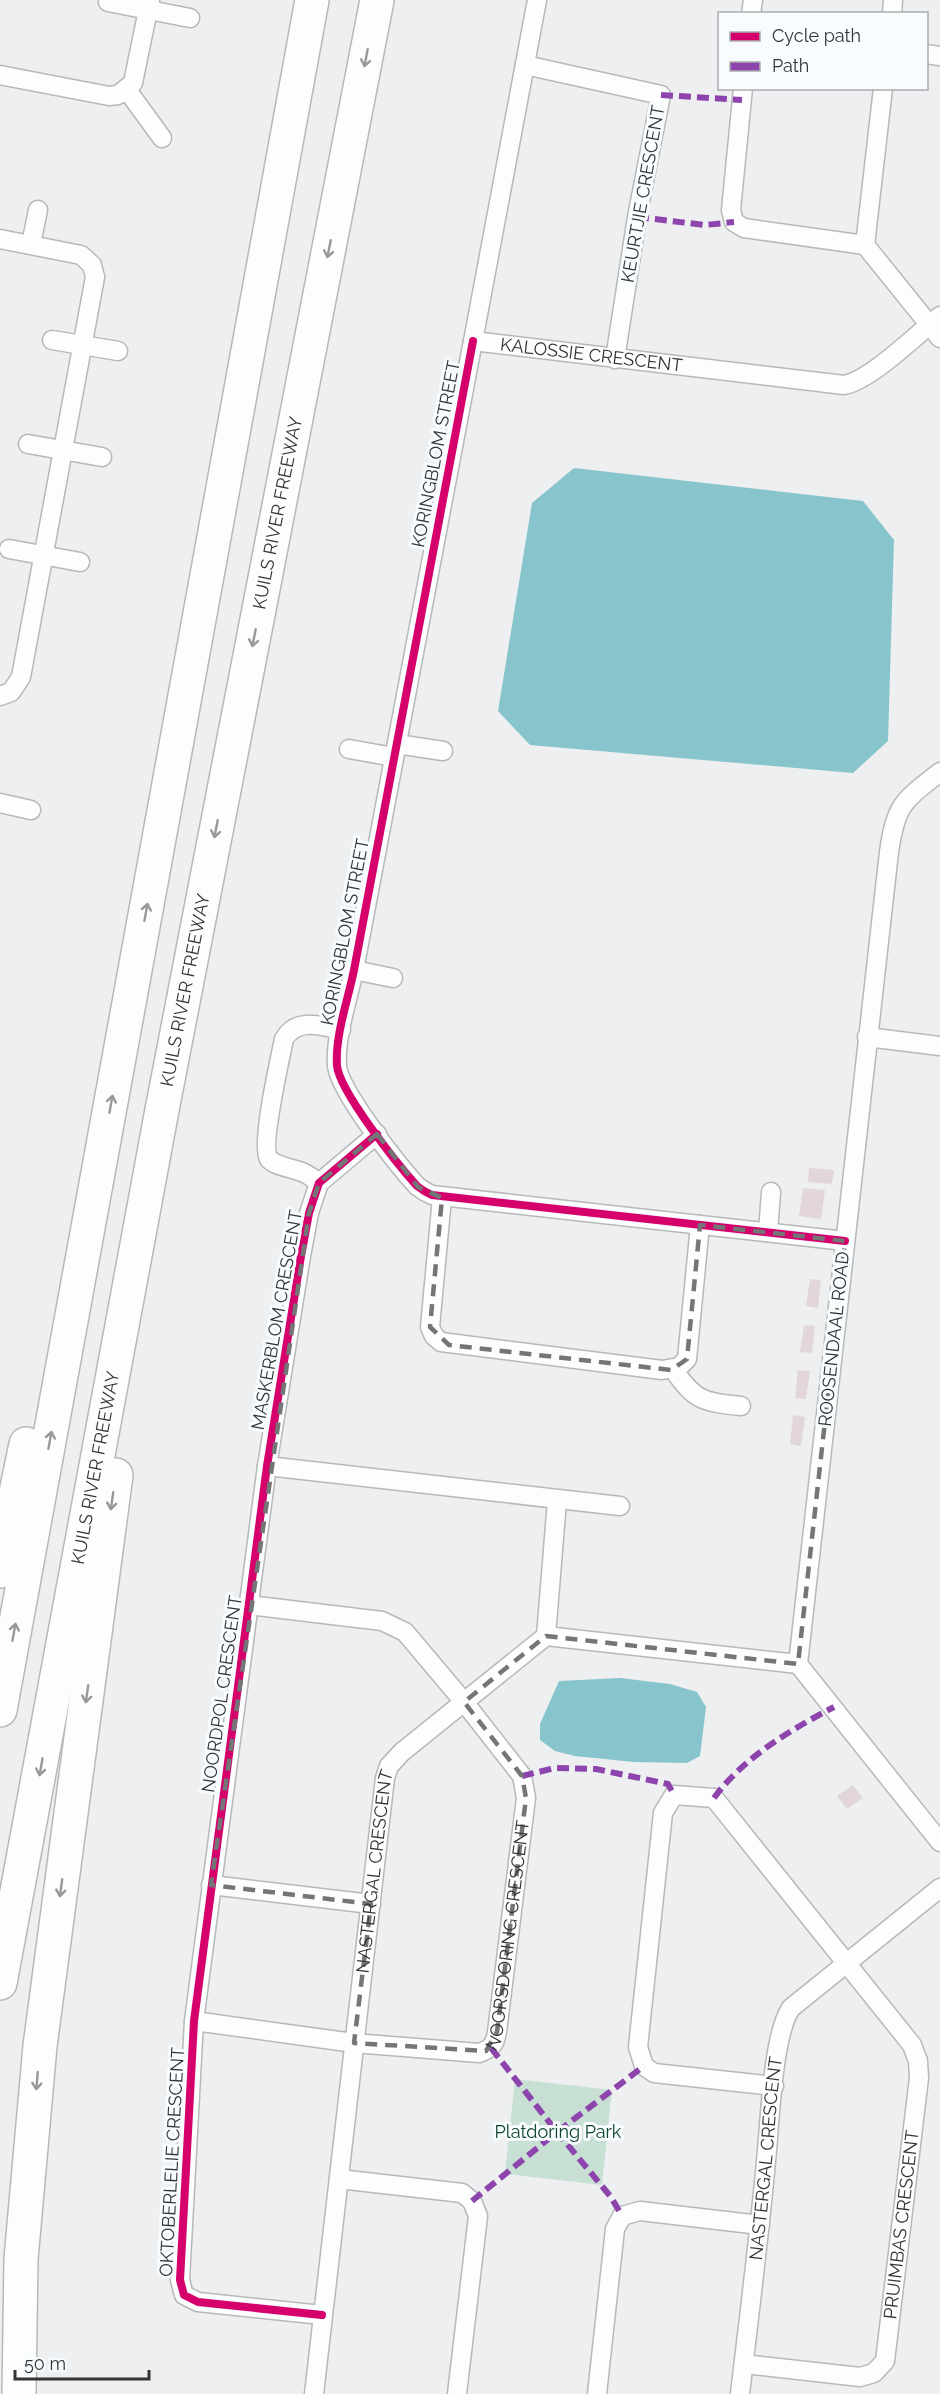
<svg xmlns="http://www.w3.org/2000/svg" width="940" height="2394" font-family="Raleway,sans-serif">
<rect width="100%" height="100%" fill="#edeff0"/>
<!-- green -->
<path fill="#c8e0d4" d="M515,2079L612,2090L602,2185L505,2174Z"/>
<!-- water -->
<path fill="#87c4cc" d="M574,468L863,501L894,540L888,741L853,773L530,745L498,711L532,503Z
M620,1678L670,1684L697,1692L706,1707L700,1756L687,1763L634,1762L575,1756L555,1751L540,1740V1724L559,1681Z"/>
<!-- building -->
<path fill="#e3d6db" d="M809,1168L834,1170L832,1184L808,1182Z
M803,1188L825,1190L821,1219L799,1216Z
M810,1279L821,1280L818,1308L806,1306Z
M804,1325L815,1326L812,1353L800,1352Z
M798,1370L810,1371L806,1399L795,1398Z
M793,1415L805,1417L801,1446L790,1444Z
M853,1785L863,1798L847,1809L837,1796Z"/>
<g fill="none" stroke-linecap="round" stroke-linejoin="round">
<defs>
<g id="minor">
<path id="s1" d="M537,0L473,341L844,385C871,380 916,335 940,316"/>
<path d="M108,2L190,18"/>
<path d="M751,14L753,0"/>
<path d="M892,14L893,0"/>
<path d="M926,54L940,56"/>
<path d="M525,65L661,95L637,217L615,359"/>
<path d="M0,75L109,96L118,95L133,83L150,0"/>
<path d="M743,88L731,210L734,222L744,228L865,245"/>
<path d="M883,88L865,245L940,338"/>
<path d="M127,90L162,138"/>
<path d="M0,239L81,255L92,265L95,277L21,677L11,692L0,696"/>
<path d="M31,244L38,210"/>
<path d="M52,340L118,351"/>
<path d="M473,341L354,970C348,1000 335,1035 337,1066C340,1092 398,1165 417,1186C422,1190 427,1193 432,1195L845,1241"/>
<path d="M28,444L102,457"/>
<path d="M9,549L80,562"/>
<path d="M397,744L443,751"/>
<path d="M349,749L394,757"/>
<path d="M940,772C903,801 896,804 889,852L798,1664L940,1842"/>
<path d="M0,803L31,810"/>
<path d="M354,970L393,978"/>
<path d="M867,1037L940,1046"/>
<path d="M319,1183C314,1179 309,1175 304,1173C294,1168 276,1167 269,1159C260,1146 280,1059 284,1039C297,1017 321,1026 341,1030"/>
<path d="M442,1198L430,1327L434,1336L441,1342L662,1370L679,1367L687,1359L700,1225"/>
<path d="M768,1232L771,1192"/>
<path d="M673,1369C695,1401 703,1402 741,1406"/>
<path d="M267,1466L620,1506"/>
<path d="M546,1636L557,1501"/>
<path d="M211,1885L371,1904"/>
<path id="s2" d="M194,2021L354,2043L479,2053C491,2049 495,2045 497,2032L526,1798L522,1776L464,1702L405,1632L382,1621L249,1605"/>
<path d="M339,2179L462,2193L472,2201L478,2216L457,2394"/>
<path d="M322,2315L198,2302L184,2295L180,2280L194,2021L267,1466L301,1256L309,1213L319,1183L377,1134"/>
<path id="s3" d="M744,2364L860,2377L874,2373L885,2361L919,2078L918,2061L912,2045L714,1798L674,1795L663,1813L638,2047L644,2066L654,2073L774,2086"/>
<path id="s4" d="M314,2394L385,1778L389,1766L402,1752L546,1636L798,1664"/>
<path d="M597,2394L615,2229L622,2216L640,2211L760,2225"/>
<path id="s5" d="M740,2394C749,2316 759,2239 766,2161C770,2125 772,2036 791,2008L940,1888"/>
</g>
<g id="motorway">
<path d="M0,1571L26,1444"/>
<path d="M0,1710L312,0"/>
<path id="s6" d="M0,1983L162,1110L377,0"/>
<path d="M19,2394L21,2259L40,2046L116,1475"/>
</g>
</defs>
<!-- minor casing -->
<use href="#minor" stroke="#b7b8b9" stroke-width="21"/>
<!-- motorway casing -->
<use href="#motorway" stroke="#b7b8b9" stroke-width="36"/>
<!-- minor -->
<use href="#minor" stroke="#fcfdfd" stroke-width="18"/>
<!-- motorway -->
<use href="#motorway" stroke="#fcfdfd" stroke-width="33"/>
<!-- quiet -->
<path stroke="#8e44ad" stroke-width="6" stroke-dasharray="12 6" stroke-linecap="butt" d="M661,95L742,100
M637,217L705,225L734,222
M522,1776L555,1768L596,1769L668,1784L674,1795
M714,1798C743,1758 790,1730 834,1707
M491,2048L557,2132L644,2066
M472,2201L557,2132L611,2197L622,2216"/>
<defs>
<path id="cycleway" d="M473,341L354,970C348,1000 335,1035 337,1066C340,1092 398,1165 417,1186C422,1190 427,1193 432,1195L845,1241
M322,2315L198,2302L184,2295L180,2280L194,2021L267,1466L301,1256L309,1213L319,1183L377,1134"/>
</defs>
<!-- cycleway casing -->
<use href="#cycleway" stroke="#f9fcfe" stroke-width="11"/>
<!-- cycleway -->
<use href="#cycleway" stroke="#d6006c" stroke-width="8"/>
</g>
<!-- one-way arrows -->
<defs><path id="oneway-shaft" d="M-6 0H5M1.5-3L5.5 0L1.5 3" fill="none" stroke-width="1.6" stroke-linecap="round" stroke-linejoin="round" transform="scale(1.5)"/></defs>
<g stroke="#989899">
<use href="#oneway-shaft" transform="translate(366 58) rotate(101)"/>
<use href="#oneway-shaft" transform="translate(329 249) rotate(101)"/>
<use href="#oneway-shaft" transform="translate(254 638) rotate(101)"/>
<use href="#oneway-shaft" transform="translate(216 829) rotate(101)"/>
<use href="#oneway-shaft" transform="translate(146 912) rotate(-80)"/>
<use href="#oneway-shaft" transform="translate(111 1104) rotate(-80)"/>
<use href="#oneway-shaft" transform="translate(50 1440) rotate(-80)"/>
<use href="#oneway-shaft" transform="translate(112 1501) rotate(98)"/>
<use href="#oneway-shaft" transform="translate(14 1632) rotate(-80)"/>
<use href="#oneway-shaft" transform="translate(87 1694) rotate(98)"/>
<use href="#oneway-shaft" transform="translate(41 1767) rotate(100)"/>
<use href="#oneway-shaft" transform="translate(61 1888) rotate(98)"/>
<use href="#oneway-shaft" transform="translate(37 2081) rotate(95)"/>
</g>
<!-- marked area -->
<path fill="none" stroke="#747576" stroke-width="4.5" stroke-dasharray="12 8" stroke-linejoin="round" d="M377,1134L418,1187L442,1198L430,1327L449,1345L671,1370L687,1359L700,1225L845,1241L798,1664L546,1636L464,1702L522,1776L526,1798L497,2032L486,2051L354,2043L371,1904L211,1885L309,1213L319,1183Z"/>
<g text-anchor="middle" stroke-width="6" stroke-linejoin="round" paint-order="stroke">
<!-- street labels -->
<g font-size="18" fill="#333435" stroke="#f9fcfe">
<text transform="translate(643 194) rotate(-80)" y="6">KEURTJIE CRESCENT</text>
<text dy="6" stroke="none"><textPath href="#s1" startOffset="466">KALOSSIE CRESCENT</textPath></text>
<text transform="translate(436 454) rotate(-79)" y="6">KORINGBLOM STREET</text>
<text dy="6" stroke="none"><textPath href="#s6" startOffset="1496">KUILS RIVER FREEWAY</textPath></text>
<text transform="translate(345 932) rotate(-79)" y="6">KORINGBLOM STREET</text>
<text dy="6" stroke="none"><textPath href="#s6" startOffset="1010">KUILS RIVER FREEWAY</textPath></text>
<text transform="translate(277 1320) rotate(-80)" y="6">MASKERBLOM CRESCENT</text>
<text transform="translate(834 1339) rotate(-84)" y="6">ROOSENDAAL ROAD</text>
<text dy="6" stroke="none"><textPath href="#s6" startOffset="524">KUILS RIVER FREEWAY</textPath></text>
<text transform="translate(222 1694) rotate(-82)" y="6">NOORDPOL CRESCENT</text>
<text dy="6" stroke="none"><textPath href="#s4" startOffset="526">NASTERGAL CRESCENT</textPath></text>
<text dy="6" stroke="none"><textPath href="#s2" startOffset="414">NOORSDORING CRESCENT</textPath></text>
<text dy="6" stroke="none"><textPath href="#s5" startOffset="237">NASTERGAL CRESCENT</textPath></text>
<text transform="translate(172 2162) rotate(-87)" y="6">OKTOBERLELIE CRESCENT</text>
<text dy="6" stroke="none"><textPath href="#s3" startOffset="285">PRUIMBAS CRESCENT</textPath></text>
</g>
<!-- park labels -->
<g font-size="18" fill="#0d452f" stroke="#f9fcfe">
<text x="558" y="2138">Platdoring Park</text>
</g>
</g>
<!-- legend -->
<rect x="718" y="12" width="210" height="78" fill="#f9fcfe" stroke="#aaacae" stroke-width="1.5"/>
<rect x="730" y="32" width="30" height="9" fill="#d6006c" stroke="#aaacae" stroke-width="1.5"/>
<text x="772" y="42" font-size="18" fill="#333435">Cycle path</text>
<rect x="730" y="62" width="30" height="9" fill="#8e44ad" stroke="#aaacae" stroke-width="1.5"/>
<text x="772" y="72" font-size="18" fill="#333435">Path</text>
<!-- scale -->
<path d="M15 2370v9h134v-9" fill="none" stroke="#333435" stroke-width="3"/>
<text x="24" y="2370" font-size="18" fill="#333435" stroke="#f9fcfe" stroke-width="4.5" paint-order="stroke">50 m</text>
</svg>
